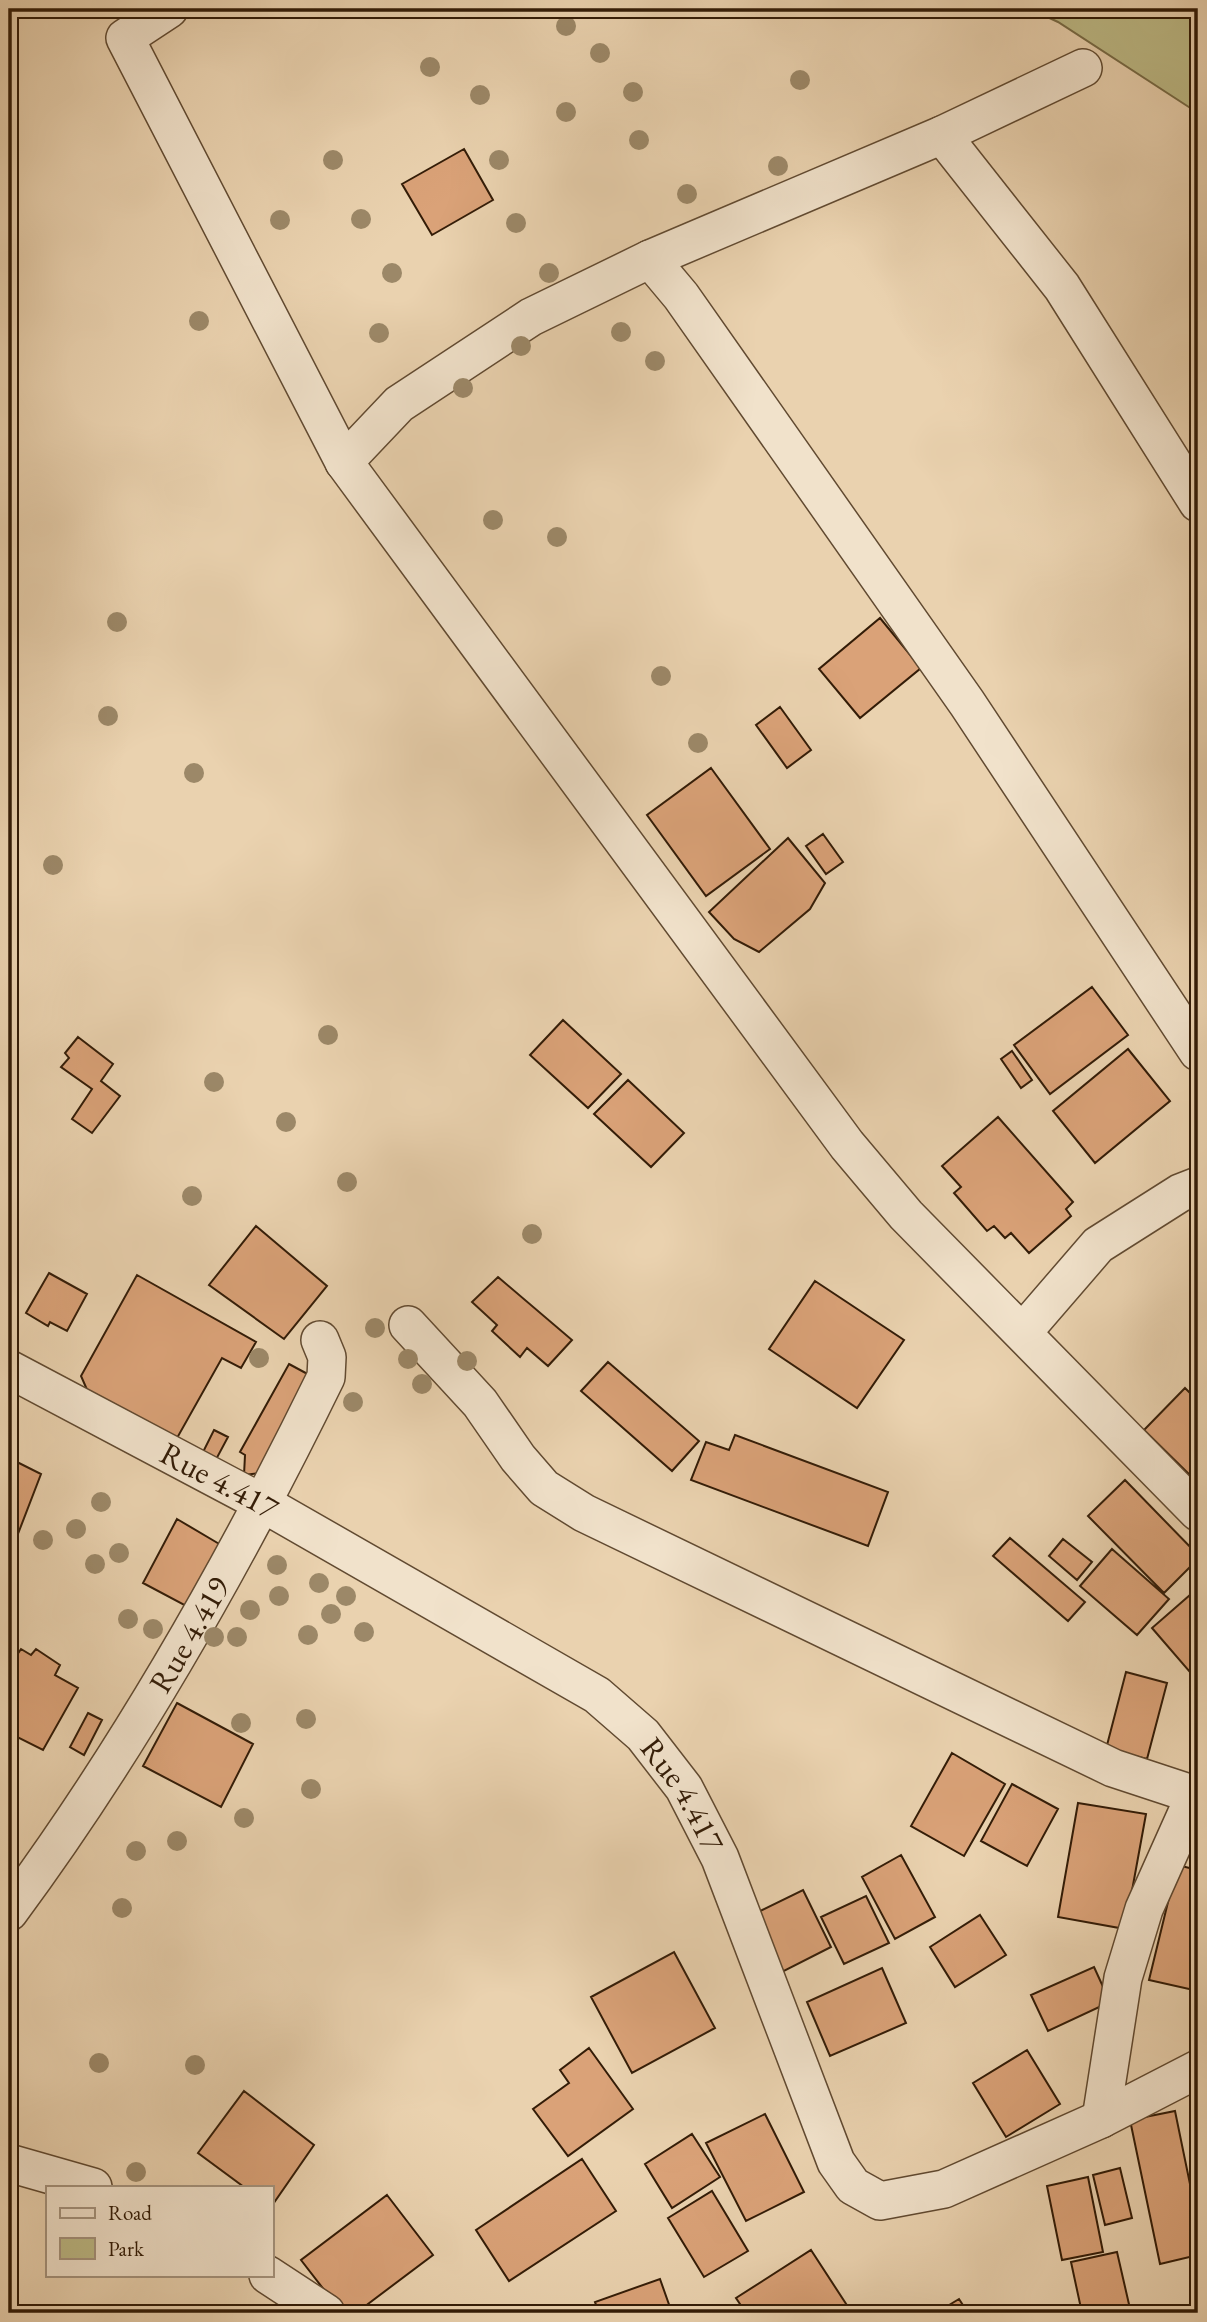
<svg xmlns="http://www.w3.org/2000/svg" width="1207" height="2322" font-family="'EB Garamond',serif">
<rect width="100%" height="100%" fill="#ead2af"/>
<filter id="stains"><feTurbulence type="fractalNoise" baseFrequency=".00286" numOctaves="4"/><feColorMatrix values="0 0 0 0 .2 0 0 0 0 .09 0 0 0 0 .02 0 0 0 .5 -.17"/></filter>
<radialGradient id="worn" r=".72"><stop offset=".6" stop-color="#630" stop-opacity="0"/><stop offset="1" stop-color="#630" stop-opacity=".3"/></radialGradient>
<!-- green -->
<path fill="#bdba86" stroke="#786b46" stroke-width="2" d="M1030,9H1198V113L1058,22Z"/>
<!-- building -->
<path fill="#daa278" stroke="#331c07" stroke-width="2" d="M464,149L493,200L432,235L402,184Z
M880,618L921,668L860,718L819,669Z
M780,707L811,750L787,768L756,725Z
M711,768L770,849L706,896L647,815Z
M823,834L843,862L826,874L806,846Z
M788,838L825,883L810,909L759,952L734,939L709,912Z
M1092,987L1128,1035L1050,1094L1014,1045Z
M563,1020L621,1074L588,1108L530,1055Z
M78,1037L113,1064L101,1081L120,1096L92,1133L72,1119L92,1089L61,1067L69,1058L65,1053Z
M1128,1049L1170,1101L1095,1163L1053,1111Z
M1012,1051L1032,1080L1021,1088L1001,1059Z
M628,1080L684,1133L651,1167L594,1114Z
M998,1117L1073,1202L1066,1209L1071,1216L1029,1253L1011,1233L1005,1238L994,1226L987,1231L954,1193L961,1187L942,1166Z
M256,1226L327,1286L284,1339L209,1285Z
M49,1273L87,1294L67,1331L50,1322L48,1326L26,1313Z
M137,1275L256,1342L241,1368L222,1358L172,1447L92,1401L81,1376Z
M498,1277L572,1340L548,1366L527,1348L520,1357L492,1331L497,1325L472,1302Z
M815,1281L904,1340L857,1408L769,1349Z
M608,1362L699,1441L672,1471L581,1391Z
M289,1364L315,1378L261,1473L244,1475L245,1455L240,1452Z
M1185,1388L1198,1401V1483L1144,1430Z
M214,1430L228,1437L212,1467L199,1460Z
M735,1435L888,1492L868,1546L691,1480L706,1442L729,1450Z
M9,1458L41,1474L16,1539L9,1536Z
M1125,1480L1198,1555V1559L1164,1593L1088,1516Z
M177,1519L221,1545L188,1607L143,1583Z
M1010,1538L1085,1602L1068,1621L993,1556Z
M1063,1539L1092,1562L1077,1580L1049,1556Z
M1112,1549L1169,1599L1137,1635L1080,1586Z
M1198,1588V1664L1189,1671L1152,1628Z
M21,1649L31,1655L36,1649L60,1665L55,1675L78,1688L43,1750L9,1733V1685L14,1677L9,1673V1667Z
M1126,1672L1167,1683L1147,1759L1106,1749Z
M177,1703L253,1744L221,1807L143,1766Z
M88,1713L102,1720L84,1755L70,1747Z
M952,1753L1005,1784L964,1856L911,1826Z
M1012,1784L1058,1809L1027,1866L981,1841Z
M1078,1803L1146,1814L1125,1929L1058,1917Z
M901,1855L935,1917L895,1939L862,1877Z
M1177,1865L1198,1870V1991L1149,1980Z
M803,1890L831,1947L778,1974L750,1916Z
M866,1896L889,1943L844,1964L821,1917Z
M980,1915L1006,1955L955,1987L930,1947Z
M674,1952L715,2028L632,2073L591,1997Z
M1094,1967L1110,2002L1048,2031L1031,1995Z
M882,1968L906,2023L830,2056L807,2002Z
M589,2048L633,2109L568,2156L533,2109L569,2083L560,2070Z
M1027,2050L1060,2104L1006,2137L973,2083Z
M244,2091L314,2145L271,2207V2187H244L198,2153Z
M1175,2111L1198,2223V2255L1160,2264L1130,2120Z
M765,2114L804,2192L746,2221L706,2143Z
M692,2134L720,2177L672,2208L645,2164Z
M582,2159L616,2211L509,2281L476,2230Z
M1120,2168L1132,2218L1105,2225L1093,2175Z
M1088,2177L1103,2252L1062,2260L1047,2186Z
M712,2191L748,2251L704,2277L668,2218Z
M387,2195L433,2255L356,2313H342L301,2260Z
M811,2250L852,2313H746L736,2298Z
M1117,2252L1131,2313H1082L1071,2262Z
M660,2279L672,2313H599L595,2302Z
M959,2299L968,2313H936Z"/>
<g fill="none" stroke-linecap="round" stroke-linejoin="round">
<defs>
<g id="minor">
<path d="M169,9L125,38L344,462L847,1145L906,1215L1198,1512"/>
<path d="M942,135L1062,287L1198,503"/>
<path d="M650,259L681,296L967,703L1198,1052"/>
<path d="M344,462L399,404L531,317L650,259L942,135L1083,68"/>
<path d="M408,1325L480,1403L518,1458L544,1488L584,1513L1113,1768L1198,1796"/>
<path d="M1023,1332L1098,1245L1180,1193L1198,1186"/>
<path id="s1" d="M9,1369L264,1504L597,1695L643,1735L684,1788L720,1858L836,2162L853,2186L880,2201L944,2189L1101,2119L1198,2069"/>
<path id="s2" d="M9,1912C132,1746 235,1563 326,1377L327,1357L320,1340"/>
<path d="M1101,2119L1123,1978L1144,1909L1195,1795"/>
<path d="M9,2163L93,2187"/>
<path d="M268,2275L326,2313"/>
</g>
</defs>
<!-- minor casing -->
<use href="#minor" stroke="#614a31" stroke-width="40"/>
<!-- minor -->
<use href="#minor" stroke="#f1e2cb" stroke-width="37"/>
</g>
<!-- trees -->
<g fill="#9c8868">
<circle cx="566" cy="26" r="10"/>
<circle cx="600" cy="53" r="10"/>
<circle cx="430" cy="67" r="10"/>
<circle cx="800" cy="80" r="10"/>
<circle cx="633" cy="92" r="10"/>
<circle cx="480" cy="95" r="10"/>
<circle cx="566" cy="112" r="10"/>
<circle cx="639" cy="140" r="10"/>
<circle cx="333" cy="160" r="10"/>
<circle cx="499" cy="160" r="10"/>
<circle cx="778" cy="166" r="10"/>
<circle cx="687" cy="194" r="10"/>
<circle cx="361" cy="219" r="10"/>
<circle cx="280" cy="220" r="10"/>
<circle cx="516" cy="223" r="10"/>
<circle cx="392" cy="273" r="10"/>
<circle cx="549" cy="273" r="10"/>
<circle cx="199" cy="321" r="10"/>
<circle cx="621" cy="332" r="10"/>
<circle cx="379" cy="333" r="10"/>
<circle cx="521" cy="346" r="10"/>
<circle cx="655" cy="361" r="10"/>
<circle cx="463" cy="388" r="10"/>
<circle cx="493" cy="520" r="10"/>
<circle cx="557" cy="537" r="10"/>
<circle cx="117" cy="622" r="10"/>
<circle cx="661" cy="676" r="10"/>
<circle cx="108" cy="716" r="10"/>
<circle cx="698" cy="743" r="10"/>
<circle cx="194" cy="773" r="10"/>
<circle cx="53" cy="865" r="10"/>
<circle cx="328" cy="1035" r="10"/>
<circle cx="214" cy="1082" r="10"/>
<circle cx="286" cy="1122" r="10"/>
<circle cx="347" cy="1182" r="10"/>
<circle cx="192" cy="1196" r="10"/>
<circle cx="532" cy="1234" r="10"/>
<circle cx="375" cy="1328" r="10"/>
<circle cx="259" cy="1358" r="10"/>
<circle cx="408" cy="1359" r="10"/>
<circle cx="467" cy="1361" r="10"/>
<circle cx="422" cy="1384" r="10"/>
<circle cx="353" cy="1402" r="10"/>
<circle cx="101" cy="1502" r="10"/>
<circle cx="76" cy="1529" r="10"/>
<circle cx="43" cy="1540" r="10"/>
<circle cx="119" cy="1553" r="10"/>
<circle cx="95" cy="1564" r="10"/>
<circle cx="277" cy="1565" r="10"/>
<circle cx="319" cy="1583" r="10"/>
<circle cx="279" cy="1596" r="10"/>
<circle cx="346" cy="1596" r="10"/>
<circle cx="250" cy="1610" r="10"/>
<circle cx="331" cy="1614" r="10"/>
<circle cx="128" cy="1619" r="10"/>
<circle cx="153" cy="1629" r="10"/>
<circle cx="364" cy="1632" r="10"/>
<circle cx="308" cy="1635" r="10"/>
<circle cx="214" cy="1637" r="10"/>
<circle cx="237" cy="1637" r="10"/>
<circle cx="306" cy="1719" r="10"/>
<circle cx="241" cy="1723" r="10"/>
<circle cx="311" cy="1789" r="10"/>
<circle cx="244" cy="1818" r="10"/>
<circle cx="177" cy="1841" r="10"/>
<circle cx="136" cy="1851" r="10"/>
<circle cx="122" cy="1908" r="10"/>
<circle cx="99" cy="2063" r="10"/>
<circle cx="195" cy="2065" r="10"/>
<circle cx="136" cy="2172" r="10"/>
</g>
<g text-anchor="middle" stroke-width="7" stroke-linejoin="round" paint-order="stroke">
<!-- street labels -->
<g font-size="32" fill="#331c07" stroke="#f1e2cb">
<text dy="11" stroke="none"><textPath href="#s1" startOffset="238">Rue 4.417</textPath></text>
<text dy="11" stroke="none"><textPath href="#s2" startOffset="331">Rue 4.419</textPath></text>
<text dy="11" stroke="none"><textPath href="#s1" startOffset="805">Rue 4.417</textPath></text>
</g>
</g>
<!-- margin -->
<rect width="1207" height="2322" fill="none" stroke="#ead2af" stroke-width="35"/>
<rect x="10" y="10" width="1186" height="2301" fill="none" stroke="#331c07" stroke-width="3.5"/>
<rect x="18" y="18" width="1172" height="2287" fill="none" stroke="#331c07" stroke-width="2"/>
<!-- legend -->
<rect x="46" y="2186" width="228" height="91" fill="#f1e2cb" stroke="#a5937d" stroke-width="2"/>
<rect x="60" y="2208" width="35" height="10" fill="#f1e2cb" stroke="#a5937d" stroke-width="2"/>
<text x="108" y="2220" font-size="21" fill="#331c07">Road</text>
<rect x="60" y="2238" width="35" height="21" fill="#bdba86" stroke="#a5937d" stroke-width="2"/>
<text x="108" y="2256" font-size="21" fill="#331c07">Park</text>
<rect width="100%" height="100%" filter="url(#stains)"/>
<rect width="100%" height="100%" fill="url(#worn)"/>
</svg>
